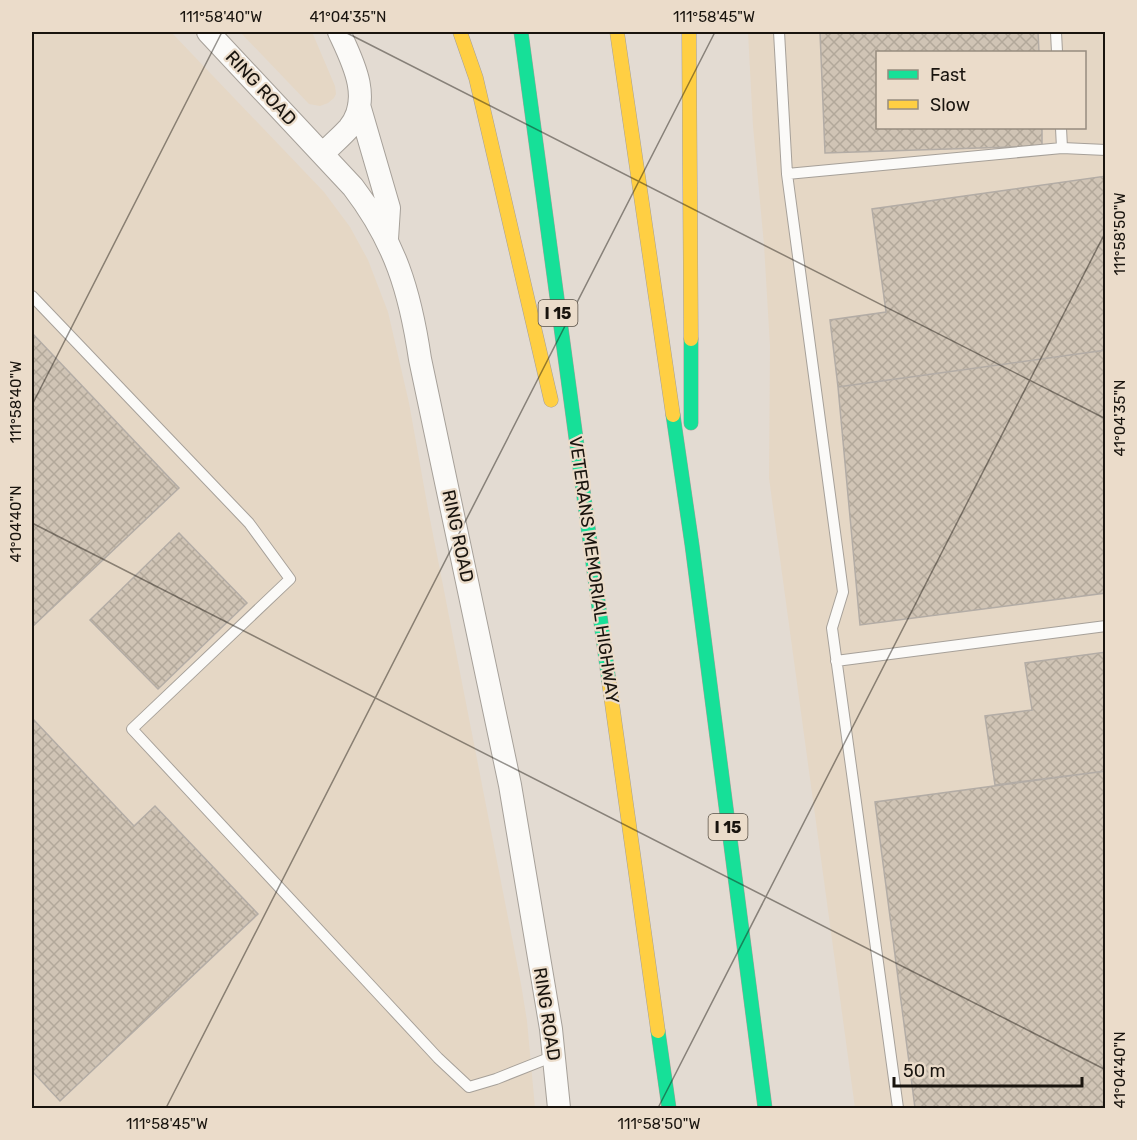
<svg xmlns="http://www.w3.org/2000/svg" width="1137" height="1140" font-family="Rubik,sans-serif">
<defs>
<pattern id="building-cross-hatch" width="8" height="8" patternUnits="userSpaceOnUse" patternTransform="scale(1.5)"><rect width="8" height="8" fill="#d0c4b5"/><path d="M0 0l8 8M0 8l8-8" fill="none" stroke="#b2a89a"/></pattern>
</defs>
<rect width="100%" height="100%" fill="#e3dbd2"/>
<!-- built -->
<path fill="#e5d7c5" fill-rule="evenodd" d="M32,32H171L324,192L350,227L368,260L388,312L409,403L428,509L521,984L527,1021L535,1108H32Z
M240,32H312L335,86L336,94L334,98L328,103L320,106L309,104Z
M748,32H1105V1108H855L769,478L770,346L764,245L753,126ZM878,52H1084V128H878Z"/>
<!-- building -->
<path fill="url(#building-cross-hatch)" stroke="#b3aca5" stroke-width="1.5" d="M820,32H1038L1039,52H878V128H1042V146L825,153Z
M1106,176V350L838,387L830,320L886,312L872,209Z
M32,333L179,488L32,627Z
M1106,350V593L860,625L838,387Z
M179,533L247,603L158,689L90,620Z
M1106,652V771L995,785L985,716L1032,710L1025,663Z
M32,718L134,826L155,806L258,914L60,1101L32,1071Z
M1106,771V1108H915L875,802Z"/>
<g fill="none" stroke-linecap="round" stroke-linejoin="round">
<defs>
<path id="lane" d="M779,32L787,174L843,592L832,628L898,1108
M1056,32L1057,52
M1061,128L1062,148
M787,174L1062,148L1106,150
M32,296L249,523L290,579L132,729L385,1001L438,1058L469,1087L496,1079L554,1056
M836,661L1106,626"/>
<path id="street" d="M208,32L353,187C395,242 410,291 420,359L510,785L551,1029L559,1108
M359,105L389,208L387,239
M323,154C331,145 341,137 349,128C373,99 352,60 339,32"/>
<path id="fast" d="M521,32L609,682
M691,339V423
M673,415L692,545L765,1108
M658,1031L669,1108"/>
<path id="slow" d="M460,32L476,78L551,400
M617,32L673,415
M689,32L691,339
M609,682L658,1031"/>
</defs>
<!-- lane casing -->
<use href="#lane" stroke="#a6a099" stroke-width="12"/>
<!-- street casing -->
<use href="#street" stroke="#a6a099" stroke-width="24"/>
<!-- fast casing -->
<use href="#fast" stroke="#a6a099" stroke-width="15"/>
<!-- slow casing -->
<use href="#slow" stroke="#a6a099" stroke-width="15"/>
<!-- lane -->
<use href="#lane" stroke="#fbfaf8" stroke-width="10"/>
<!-- street -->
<use href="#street" stroke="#fbfaf8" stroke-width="22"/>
<!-- fast -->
<use href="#fast" stroke="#16e098" stroke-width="14"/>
<!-- slow -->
<use href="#slow" stroke="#ffcf43" stroke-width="14"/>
</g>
<!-- ticks -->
<path fill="none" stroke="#19140e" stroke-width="1.5" stroke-opacity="0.45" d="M345,32L1106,419M32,405L222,32M32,523L1106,1070M166,1108L715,32M658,1108L1106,231"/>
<g text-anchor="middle" stroke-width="4.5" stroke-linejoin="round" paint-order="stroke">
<!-- shield labels -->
<g fill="#ebdcca" stroke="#585046" stroke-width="1.5">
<rect x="538.5" y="300" width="39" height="26" rx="4.5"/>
<rect x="708.5" y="814" width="39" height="26" rx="4.5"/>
</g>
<g font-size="16" font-weight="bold" fill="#19140e">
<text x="558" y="319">I 15</text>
<text x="728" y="833">I 15</text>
</g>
<!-- street labels -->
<g font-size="18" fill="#19140e" stroke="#ebdcca">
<text transform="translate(261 88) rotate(47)" y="6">RING ROAD</text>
<text transform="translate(458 536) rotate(78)" y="6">RING ROAD</text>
<text transform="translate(594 570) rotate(82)" y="6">VETERANS MEMORIAL HIGHWAY</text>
<text transform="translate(547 1014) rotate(81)" y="6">RING ROAD</text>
</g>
</g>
<!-- border -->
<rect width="1137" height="1140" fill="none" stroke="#ebdcca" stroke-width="66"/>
<!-- legend -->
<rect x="876" y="51" width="210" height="78" fill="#ebdcca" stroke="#978c7f" stroke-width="1.5"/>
<rect x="888" y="70" width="30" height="9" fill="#16e098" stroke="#978c7f" stroke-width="1.5"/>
<text x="930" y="81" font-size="18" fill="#19140e">Fast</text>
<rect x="888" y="100" width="30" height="9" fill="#ffcf43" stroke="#978c7f" stroke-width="1.5"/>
<text x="930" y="111" font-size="18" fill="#19140e">Slow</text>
<!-- scale -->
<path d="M894 1077v9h188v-9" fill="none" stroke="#19140e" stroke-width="3"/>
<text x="903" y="1077" font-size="18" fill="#19140e" stroke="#ebdcca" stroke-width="4.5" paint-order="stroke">50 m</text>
<rect x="33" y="33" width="1071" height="1074" fill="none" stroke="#19140e" stroke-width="2"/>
<g font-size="15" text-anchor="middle" fill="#19140e">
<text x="221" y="22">111°58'40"W</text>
<text x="348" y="22">41°04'35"N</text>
<text x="714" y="22">111°58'45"W</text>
<text transform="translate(1120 234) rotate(-90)" y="5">111°58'50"W</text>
<text transform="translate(16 402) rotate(-90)" y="5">111°58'40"W</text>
<text transform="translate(1120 418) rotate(-90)" y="5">41°04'35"N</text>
<text transform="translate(16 524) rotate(-90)" y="5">41°04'40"N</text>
<text transform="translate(1120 1070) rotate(-90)" y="5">41°04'40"N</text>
<text x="167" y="1129">111°58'45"W</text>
<text x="659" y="1129">111°58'50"W</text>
</g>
</svg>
